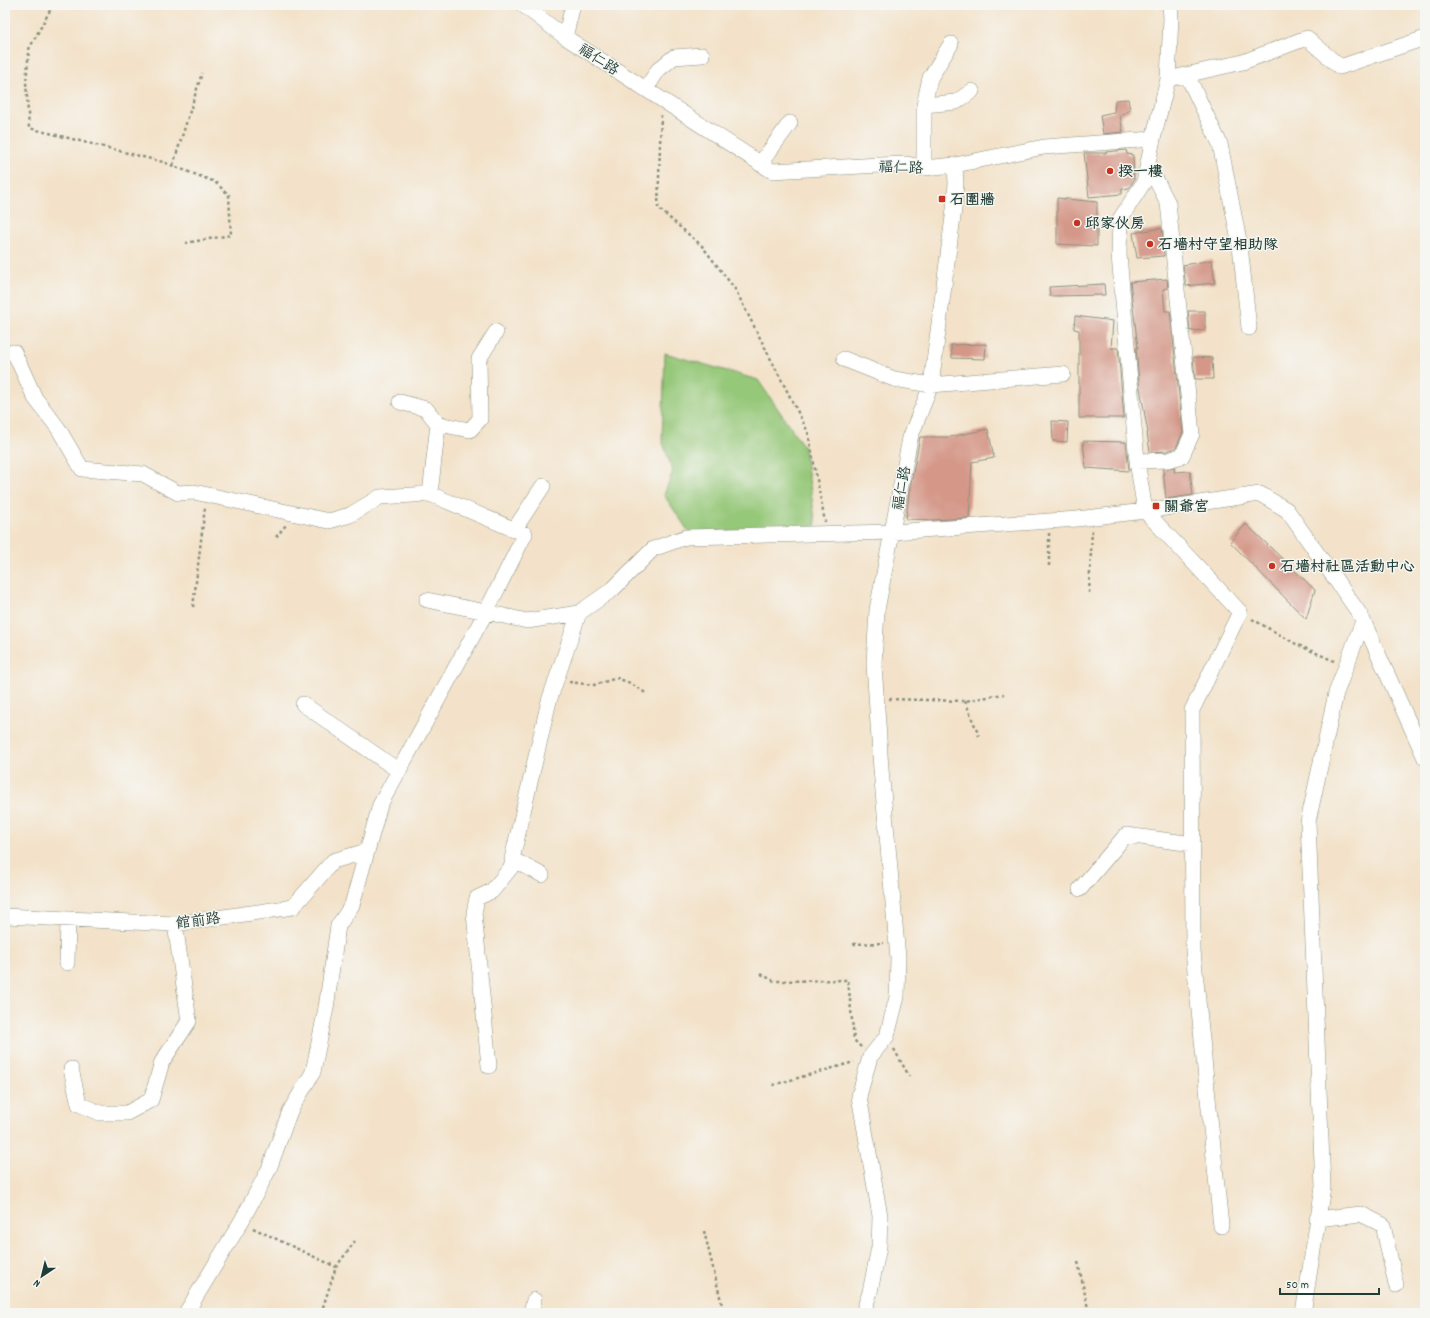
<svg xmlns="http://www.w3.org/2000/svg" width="1430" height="1318" font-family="Dekko,'LXGW WenKai TC',sans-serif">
<rect width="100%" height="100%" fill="#f6f6f2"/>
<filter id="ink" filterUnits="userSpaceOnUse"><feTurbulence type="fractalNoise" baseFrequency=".025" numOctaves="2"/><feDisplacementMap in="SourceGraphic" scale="8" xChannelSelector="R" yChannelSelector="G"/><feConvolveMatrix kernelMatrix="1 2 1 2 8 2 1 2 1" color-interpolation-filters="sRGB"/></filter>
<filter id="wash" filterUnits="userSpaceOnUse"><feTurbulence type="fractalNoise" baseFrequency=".012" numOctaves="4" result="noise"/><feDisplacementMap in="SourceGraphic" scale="16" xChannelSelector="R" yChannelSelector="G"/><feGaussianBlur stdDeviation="0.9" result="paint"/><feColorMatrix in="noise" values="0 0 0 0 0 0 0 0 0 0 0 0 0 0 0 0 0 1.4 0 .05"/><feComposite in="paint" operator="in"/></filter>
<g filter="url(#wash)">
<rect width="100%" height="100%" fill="#f3e2c9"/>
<!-- green -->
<path fill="#96c879" stroke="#5a8256" d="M665,353L758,380L804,447L816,525L805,531L689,532L664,495L673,471L662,440Z"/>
<g id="blocks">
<!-- building -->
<path fill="#d49788" d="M1128,99L1130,110L1120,116L1123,132L1103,134L1100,115L1114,112L1115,100Z
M1126,150L1127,154L1133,155L1134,180L1129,188L1122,189V194L1089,197L1084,153H1106V152Z
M1057,198L1097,202V246L1057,244Z
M1162,228L1164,256L1137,258L1133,233Z
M1212,260L1215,283L1186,286L1183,265Z
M1167,279L1168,288L1163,289L1165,311H1170L1183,432L1176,448L1167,451L1150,452L1147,433H1148L1139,382L1136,348H1138L1130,282Z
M1104,284L1105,295L1050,296L1049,287Z
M1188,311H1205V330L1190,331Z
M1075,316L1113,321L1111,348H1118L1124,418H1079V330L1074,329Z
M986,344L985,359L952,358L951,345Z
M1193,357L1212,358L1213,379H1195Z
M1052,421L1068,422L1067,442L1053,441Z
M988,429L994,458L972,462L969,518L933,520L906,519L909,493L920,437H950Z
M1083,441L1126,442L1129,471L1086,468Z
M1175,467L1174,472L1190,471L1193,495L1166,499L1163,469Z
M1246,524L1315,590L1306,619L1230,542Z"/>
</g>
</g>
<g filter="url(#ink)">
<use href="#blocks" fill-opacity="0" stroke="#89907e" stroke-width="1"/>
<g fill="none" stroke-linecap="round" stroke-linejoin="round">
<defs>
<path id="minor" d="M523,5L565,37L772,171L880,165L907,164L924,168L955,165L956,183L954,209L931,385L910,438L877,610L874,664L881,769L898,958L897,997L887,1036L870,1057L859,1096L880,1216L879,1247L870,1292L863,1313
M1170,5L1171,18L1168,79L1153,139L1144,182L1120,219L1119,255L1137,461L1145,511L1240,612L1192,710L1193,951L1221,1226
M565,37L573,5
M1187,75L1220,144L1240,246L1249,328
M1168,79L1243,62L1301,40L1307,38L1340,67L1425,38
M646,89L658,70L674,57L702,55
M924,105L956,102L972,91
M760,164L790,123
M955,165L1044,147L1153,139
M924,168V105L930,78L951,44
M5,352H14L35,398L58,428L82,469L143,474L178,493L194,492L329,521L350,515L380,497L430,494L525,534L486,612L527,621L579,613L613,589L653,549L686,537L893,532L1077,519L1145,511L1260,494L1287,510L1361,616L1425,758
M844,359L894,379L931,385L1063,374
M400,402L426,409L438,424
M1137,461L1168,460L1182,456L1192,434L1168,203L1148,164
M430,494L438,424L470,430L480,419L479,359L496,332
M514,530L543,486
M303,704L399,771
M512,859L542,875
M1080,889L1126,835L1193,844
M5,916L175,924L293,907L333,861L367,851
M67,963L68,919
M489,1066L474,913L477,898L492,891L513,865L512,859L549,701L579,613
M71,1069L79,1104L100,1113H127L151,1100L162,1062L189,1021L175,924
M1317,1219L1361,1214L1383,1225L1396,1285
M186,1313L241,1222L269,1169L290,1111L313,1072L326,1008L338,926L352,905L380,805L486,612L427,600
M531,1313L534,1300
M1303,1313L1323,1187L1308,822L1336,693L1363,621"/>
</defs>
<!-- minor casing -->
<use href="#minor" stroke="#89907e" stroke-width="16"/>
<!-- path -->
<path stroke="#89907e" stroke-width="2.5" stroke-dasharray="3 3" stroke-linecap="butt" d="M53,5L29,49L26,82L29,128L163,162L215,182L229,195L231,235L186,243
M661,115L658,208L702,246L735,289L808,432L825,522
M173,165L202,73
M1049,533V567
M276,537L286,525
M1089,593L1092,530
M193,607L205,507
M1252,619L1296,644L1334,661
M569,682L594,685L617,678L630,683L647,694
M889,699L965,701L1004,694
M965,701L979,736
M853,944L884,943
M761,974L774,981L848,980L854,1040L862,1048
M894,1049L909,1076
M773,1085L854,1062
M253,1228L336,1267
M704,1231L724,1313
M1078,1262L1089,1313
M321,1313L336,1267L355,1241"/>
<!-- minor -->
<use href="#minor" stroke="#fff" stroke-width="15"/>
</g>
</g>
<!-- markers -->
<g fill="#c8321e" stroke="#f6f6f2" stroke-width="1.5">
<circle cx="1110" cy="171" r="4"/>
<rect x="938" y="195" width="8" height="8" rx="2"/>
<circle cx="1077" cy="223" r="4"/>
<circle cx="1150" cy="244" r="4"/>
<rect x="1152" y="502" width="8" height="8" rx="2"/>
<circle cx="1272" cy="566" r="4"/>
</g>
<g text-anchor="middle" stroke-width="3" stroke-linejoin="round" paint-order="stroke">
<!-- street labels -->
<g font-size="15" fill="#1f3d34" stroke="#f6f6f2">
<text transform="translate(599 59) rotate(33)" y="5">福仁路</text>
<text transform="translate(901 167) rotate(2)" y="5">福仁路</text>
<text transform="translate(901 488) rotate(-80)" y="5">福仁路</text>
<text transform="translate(198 920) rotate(-7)" y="5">館前路</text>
</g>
<!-- poi labels -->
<g font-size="15" font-weight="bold" fill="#1f3d34" stroke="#f6f6f2" text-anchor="start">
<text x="1118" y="176">揆一樓</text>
<text x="950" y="204">石圍牆</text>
<text x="1085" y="228">邱家伙房</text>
<text x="1158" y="249">石墻村守望相助隊</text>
<text x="1164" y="511">關爺宮</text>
<text x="1280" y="571">石墻村社區活動中心</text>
</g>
</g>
<!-- margin -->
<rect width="1430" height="1318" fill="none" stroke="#f6f6f2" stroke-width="20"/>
<!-- north arrow -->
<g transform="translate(42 1276) rotate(215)" stroke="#f6f6f2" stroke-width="3" paint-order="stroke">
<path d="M0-3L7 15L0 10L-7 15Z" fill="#1f3d34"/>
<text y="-6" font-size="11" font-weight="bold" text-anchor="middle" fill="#1f3d34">N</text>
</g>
<!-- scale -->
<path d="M1280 1288v6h99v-6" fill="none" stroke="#1f3d34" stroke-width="2"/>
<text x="1286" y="1288" font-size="12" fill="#1f3d34" stroke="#f6f6f2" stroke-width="3" paint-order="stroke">50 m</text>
</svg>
